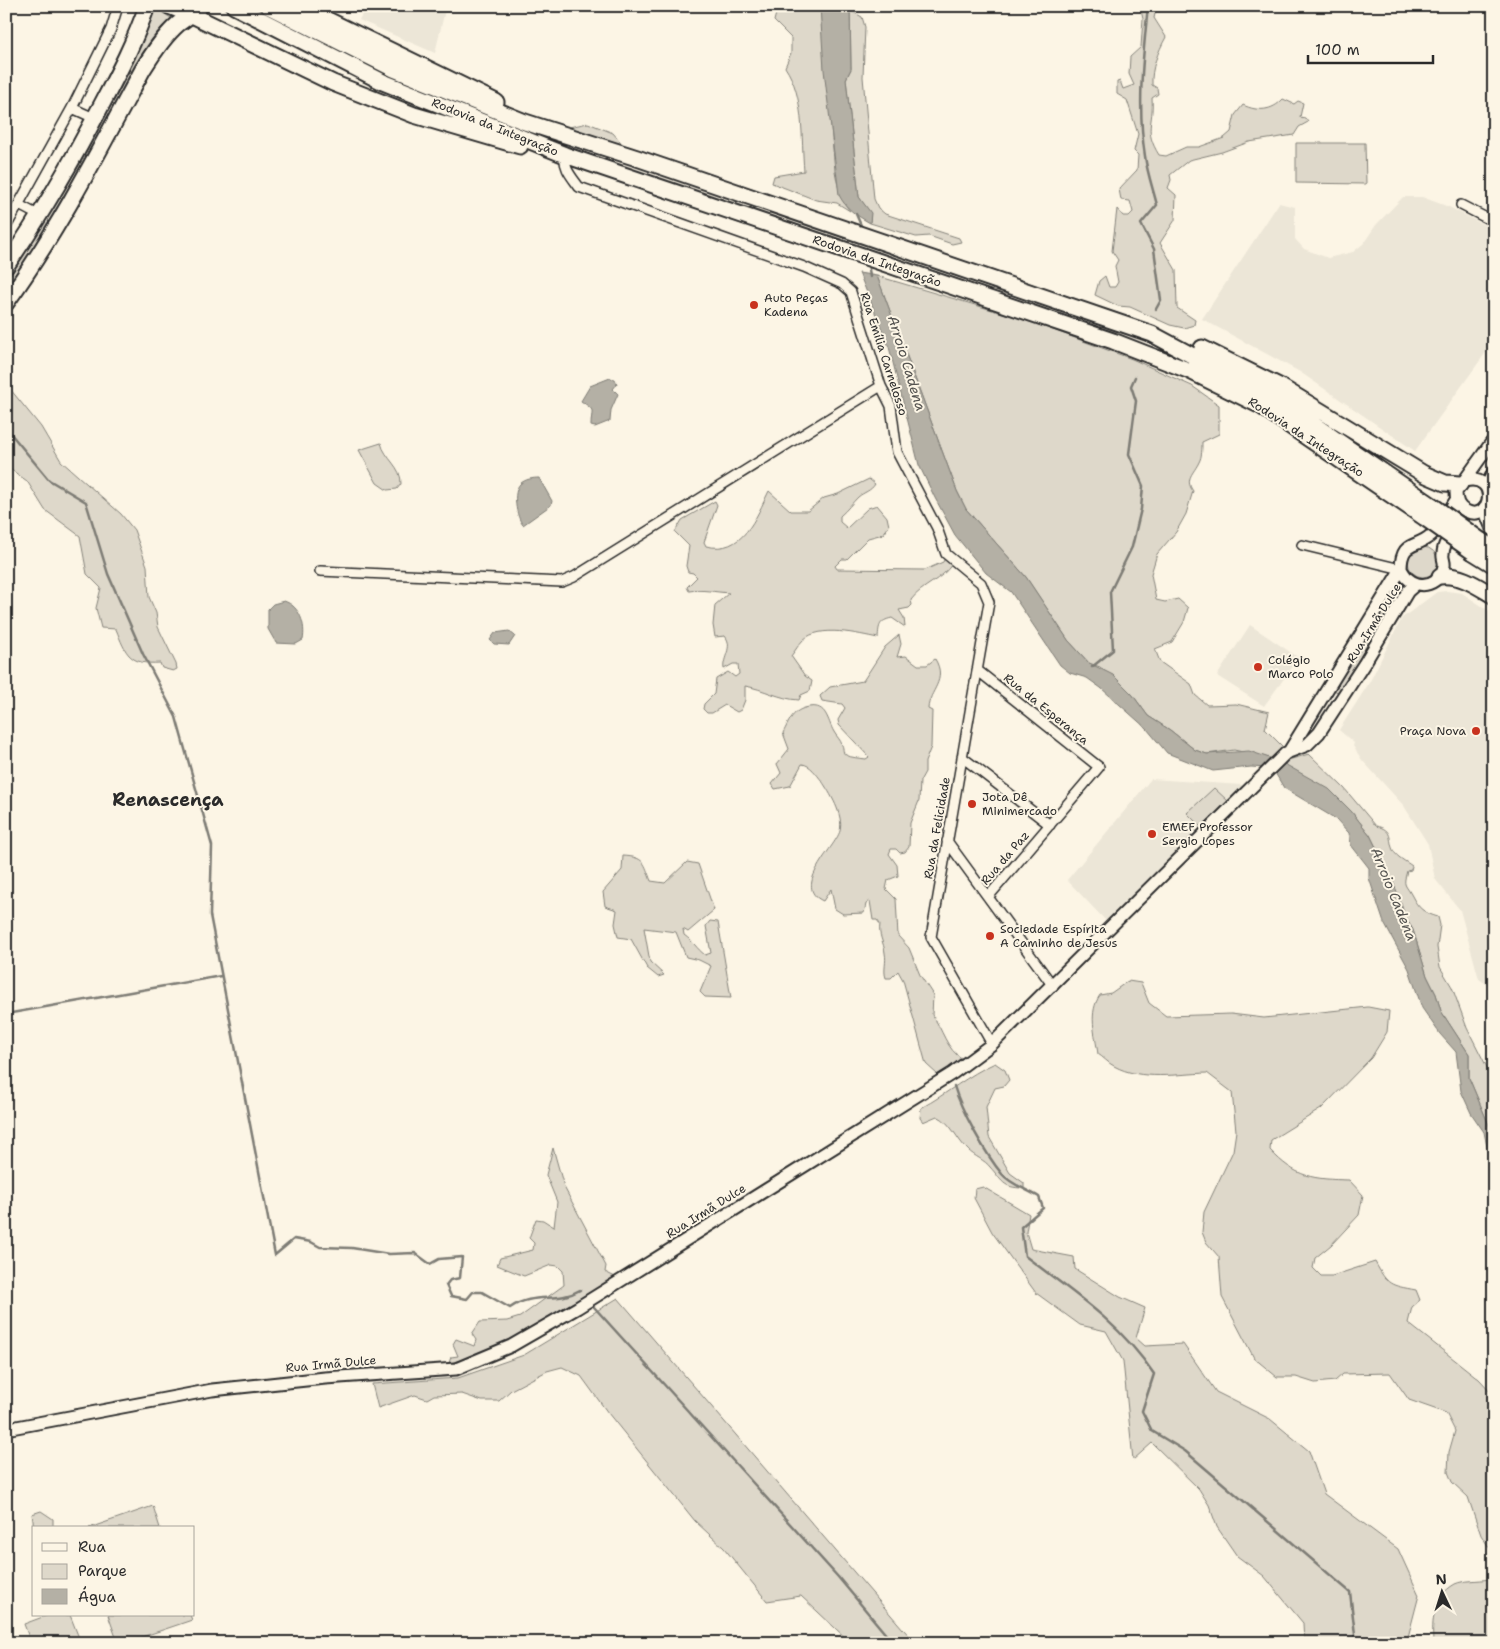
<svg xmlns="http://www.w3.org/2000/svg" width="1500" height="1649" font-family="'Shantell Sans',sans-serif">
<rect width="100%" height="100%" fill="#fcf5e5"/>
<filter id="ink" filterUnits="userSpaceOnUse"><feTurbulence type="fractalNoise" baseFrequency=".02" numOctaves="2"/><feDisplacementMap in="SourceGraphic" scale="10" xChannelSelector="R" yChannelSelector="G"/><feConvolveMatrix kernelMatrix="1 2 1 2 8 2 1 2 1" color-interpolation-filters="sRGB"/></filter>
<g filter="url(#ink)">
<!-- built -->
<path fill="#ece6d7" d="M366,6H446L435,53L359,20Z
M1403,197H1422L1449,207L1494,230V341L1415,451L1300,372L1202,319L1279,203L1295,207V239L1304,249L1328,258L1353,252L1363,244L1376,225Z
M1447,591L1462,593L1494,614V989L1479,979L1460,910L1435,879L1428,844L1404,806L1362,760L1353,746L1354,743L1339,730L1369,683L1402,618L1437,592Z
M1250,625L1299,658L1264,706L1217,676Z
M1151,779L1242,785L1246,788L1107,922L1067,880Z"/>
<!-- green -->
<path fill="#ded8ca" stroke="#84827a" d="M778,6H820L835,171C838,187 840,199 850,211L837,203L816,200L772,183L774,176L804,171C801,137 805,97 785,67L791,53V38L774,21Z
M850,6H853V12L862,17L865,27L863,77L874,199L878,208L885,214L959,238L961,242L952,244L929,236L916,237L870,223V213L859,197L846,79L851,69Z
M1140,6H1157L1154,18L1166,37C1158,52 1151,68 1152,85L1157,88L1158,94L1152,98C1154,125 1143,129 1159,155L1166,156L1186,147H1199L1224,138L1231,132L1235,115L1243,105C1258,112 1272,111 1283,99L1294,104L1298,101L1303,103L1300,117L1305,118L1308,122L1299,127L1294,135L1249,142L1222,152L1189,160L1170,175L1171,180L1168,188L1176,195L1175,220L1160,243L1176,270L1177,308L1195,320L1194,325L1184,328L1170,325L1130,307L1118,306L1095,295L1099,281L1105,276L1109,287H1115L1118,282L1115,266L1118,260L1112,251L1117,209L1123,216H1129L1133,212L1130,201L1121,200L1119,189L1137,170L1138,155L1134,151L1138,134L1127,100L1117,94V82L1120,81L1123,89L1134,85L1129,74L1130,57L1141,47L1143,19Z
M154,7L171,18L163,26L140,57L77,178L46,233L6,292V275L133,54Z
M588,123L613,133L624,146L569,127Z
M1296,143H1365L1366,184L1296,183Z
M877,276L1026,320L1132,359L1192,386L1219,405V434L1202,442C1202,448 1202,457 1199,462C1194,473 1184,479 1193,491L1186,514L1176,532L1157,554L1151,574L1156,600L1165,602L1178,599L1188,608L1184,622L1172,642L1155,649L1160,662L1191,684L1195,695L1207,705L1236,704L1269,712L1265,729L1282,746V751L1274,759L1234,750L1207,754L1195,750L1170,730L1148,716L1132,694L1100,667L1089,663L1068,640L1026,577L966,509L957,491Z
M6,384L41,427L61,461L121,514L134,530L147,566L149,597L156,613L158,627L176,664L177,669L173,671L162,668L160,663C129,665 126,654 116,629L101,628L96,608L101,588L87,574L80,536L45,510L27,481L6,466Z
M381,443C385,459 402,467 401,484L397,489L387,490L377,483L359,450Z
M869,479L875,484C871,491 864,492 858,497C852,503 847,510 840,516V522L847,528L868,508L877,505L887,517L889,526L883,534L868,538L847,559H842L835,566L837,569L925,570L943,562L945,558L952,564C942,580 922,585 911,600L912,605L909,608L899,610L904,618L905,627L892,618C879,621 879,625 878,638C858,634 820,624 803,640C799,644 795,651 791,656L805,676L812,681L810,691L801,695L799,700C779,699 764,689 745,686V700L741,710L737,712L725,705L712,713H707L703,709L704,704L714,694L716,679L728,672L735,677L739,674L738,664H733L724,669C722,658 734,647 725,636L715,637L713,625L715,605L729,593C716,592 700,589 689,591L687,587L697,577L693,573L688,572L686,566L689,546L675,532L682,520L715,501L717,505L704,542L706,546C743,555 756,517 769,491L791,511H808L824,498L838,494Z
M1408 562a15 15 0 1 1 30 0a15 15 0 1 1-30 0Z
M1400,581L1404,583L1339,693L1334,690Z
M899,635L901,644L897,657L906,656L918,665H927L935,659C948,681 929,690 928,709L932,711L931,747L925,762V772L920,781L919,801L910,823L909,847L905,852L900,853L896,849H891L889,854L897,865L898,876L888,880L886,889L896,899L898,936L909,948L920,975L933,995L932,1015C943,1029 946,1050 963,1059L952,1067L938,1075L926,1064L903,980L898,971L891,978H886C883,970 887,962 885,953C884,942 878,936 880,924L877,920H873L870,901L866,904L864,913L843,914L835,909L831,889L823,901C791,887 835,848 840,831C844,815 830,793 822,781C816,774 811,765 802,764L790,786L775,789L772,784L781,773L777,764L789,749L783,733C790,720 792,710 809,707C827,704 827,720 834,732C836,736 841,740 842,745C844,749 842,753 846,755C851,758 860,758 866,759L869,757L839,725L838,720L845,708L842,704L822,701L820,696L830,687L863,681L885,647Z
M1309,754L1344,788L1376,826C1394,830 1388,839 1393,850C1396,857 1407,862 1412,866L1411,870L1407,871C1402,887 1406,884 1412,896C1418,908 1424,913 1438,917L1440,925L1437,947L1440,967L1452,987L1467,1028L1494,1081V1137L1469,1078V1054L1441,1011L1436,994L1427,976L1413,930L1405,916L1394,884L1370,835L1351,811L1281,762Z
M1214,788L1228,801L1201,827L1187,813Z
M623,856C645,857 644,863 651,881L665,883L687,862L698,864L714,910L688,932L683,929L684,935C694,942 696,948 705,955L711,953L706,926L710,921L718,922L731,998L705,997L700,992L711,966L699,960L686,957L676,932L644,928L650,962L664,975L658,977L647,968L631,939L618,937L615,924L617,910L605,906L603,892L622,870Z
M1128,981L1141,983L1149,1003L1166,1016L1231,1014L1264,1018L1368,1007L1389,1011L1387,1032L1371,1058L1321,1109L1271,1140L1270,1150C1296,1178 1313,1179 1349,1180L1363,1195L1359,1215L1331,1245L1315,1258L1313,1268L1321,1276H1332L1375,1262C1388,1286 1390,1285 1416,1290L1420,1300L1412,1307L1408,1323L1479,1379L1494,1395V1563L1492,1552L1481,1535L1468,1497L1452,1482L1448,1472L1449,1452L1455,1431L1446,1413L1409,1400L1390,1373L1343,1374L1335,1381L1315,1383L1296,1377H1277L1254,1358L1222,1297L1219,1257L1206,1242L1202,1232L1204,1212L1233,1151L1236,1131L1232,1092L1207,1073C1178,1074 1141,1081 1114,1066C1108,1063 1103,1057 1098,1054C1095,1033 1088,1013 1100,995L1111,993Z
M995,1063L1005,1070L1009,1080L1004,1086L995,1088L986,1107L989,1137L1010,1173L1024,1183V1188C1002,1188 1003,1181 990,1167C985,1160 975,1157 968,1150C956,1139 952,1123 937,1116L923,1122L920,1118L921,1108C947,1094 968,1075 995,1063Z
M553,1148L564,1187L606,1266L605,1272L617,1278C560,1305 512,1350 449,1363L451,1357L458,1356L453,1344L456,1339L474,1346L476,1340L472,1334L480,1322L507,1321L520,1317L564,1285L563,1271L558,1266L551,1265L524,1276L497,1265L500,1258L533,1250L534,1243L529,1238L536,1219L543,1220L554,1227L557,1202L546,1175Z
M983,1187L1029,1214L1026,1232L1031,1249L1074,1257L1075,1269L1120,1297L1145,1308L1136,1338L1145,1346L1183,1344L1216,1392L1270,1419L1309,1451L1324,1494L1398,1549L1419,1595L1408,1637L1409,1643H1304L1303,1623L1264,1576L1237,1556L1217,1527L1209,1505L1199,1489L1152,1443L1133,1460L1123,1361L1106,1331L1080,1325L1036,1293L992,1232L974,1198L975,1189Z
M618,1298L903,1629L916,1643H851L801,1596L767,1601L724,1548L695,1521L608,1413L581,1376L562,1367L547,1371L511,1390L499,1401H482L462,1394L434,1395L427,1399L415,1395L378,1408L372,1384L458,1378L524,1355Z
M153,1506L160,1528H89Z
M41,1511L53,1519V1528H34L32,1514Z
M1494,1573V1643H1433C1432,1621 1432,1597 1455,1584C1463,1580 1479,1581 1489,1579Z
M48,1615H70L81,1643H31L24,1624Z
M108,1615H190L192,1620L124,1643H118Z"/>
<!-- water -->
<path fill="#b4b0a5" stroke="#7d7b74" d="M820,6H850L851,69L846,79L859,197L871,213L870,223C856,215 846,209 839,195L824,70Z
M859,273L877,276L957,491L966,509L1026,577L1068,640L1089,663L1113,675L1132,694L1148,716L1170,730L1195,750L1207,754L1249,751L1281,762L1329,789L1351,811L1370,835L1394,884L1405,916L1413,930L1427,976L1436,994L1441,1011L1469,1054V1078L1494,1137V1163L1489,1157L1484,1132L1471,1113L1461,1091L1456,1052L1440,1034L1422,1008L1409,969L1384,923L1369,878V868L1351,845L1349,833L1336,819L1284,788L1274,771L1266,768L1251,767L1213,771L1167,753L1147,729L1101,688L1087,678L1070,673L1060,665L1011,592L986,573L955,535L935,498L919,465L889,347Z
M610,378L615,379L617,384L613,389L618,394L611,410L610,421L595,427L591,426C591,408 597,412 581,401L590,386Z
M539,478L552,501L551,505L523,525C516,517 512,492 520,484C525,479 533,478 539,478Z
M284,601C300,606 306,625 303,640L296,644L276,643L268,629V609L273,604Z
M509,631L515,636L509,645L494,644L490,640L495,633Z"/>
<g fill="none" stroke-linecap="round" stroke-linejoin="round">
<!-- stream -->
<path stroke="#7d7b74" stroke-width="2.5" d="M1148,6C1143,56 1137,106 1145,156C1147,172 1153,189 1157,205L1141,224L1154,249L1161,300L1156,309
M856,214L863,230
M868,262L870,277
M6,428L49,480L86,502L108,574L143,654L176,717L212,846L210,915L275,1255L294,1239L311,1242L320,1247L352,1248L389,1254L415,1253L430,1264L439,1259L462,1257L460,1278L450,1280L446,1285L451,1296L467,1299L473,1292H482L510,1308C534,1291 557,1304 580,1290
M1092,667L1113,650L1110,592L1132,547L1141,509L1143,486L1129,454L1136,401L1131,386L1135,377
M6,1014L221,976
M954,1086C961,1110 986,1155 1002,1174C1010,1184 1028,1190 1039,1197L1043,1208L1021,1227L1025,1256C1074,1293 1119,1322 1154,1374L1142,1411L1152,1431L1185,1451L1350,1592L1356,1643
M594,1307L838,1577L893,1643"/>
<defs>
<path id="street" d="M72,108L94,118
M565,155C563,168 572,177 579,187L804,267L842,284L851,292L881,386L891,406L897,452L937,528L946,554L981,583L989,602L931,937L992,1044
M19,205L40,216
M1461,205L1494,222
M6,227L72,108L111,29L118,6
M1302,545L1401,569
M320,571L562,582L574,577L881,386
M977,670L1099,767L988,897
M962,757L1050,825
M947,841L1053,986"/>
<path id="secondary" d="M1465,481C1500,473 1492,524 1466,511C1458,507 1456,501 1456,492L1494,439
M1487,485L1494,471
M1401,569C1405,576 1409,582 1418,584C1430,587 1442,578 1444,566C1445,562 1442,558 1443,554C1443,545 1449,537 1454,530
M1290,750L1401,569C1401,540 1416,549 1431,535C1441,526 1449,511 1456,500
M6,1429L212,1390L325,1378L456,1369L511,1346L577,1308L953,1073L992,1044L1286,753L1307,745L1319,733L1364,664L1408,591L1416,584"/>
<path id="highway" d="M169,6L192,15L333,83L414,115L520,146
M234,6L383,82L565,155L1113,341L1190,371L1261,406L1425,518
M268,6L394,69L525,122L637,158L1152,334L1288,407L1433,506
M299,6L496,102
M6,266C42,214 73,160 102,104C119,72 135,41 147,6
M6,303C59,229 100,149 143,69C153,53 164,36 178,24C186,18 193,14 200,6
M1202,348L1281,387L1424,474L1445,483L1460,484
M1486,509L1494,528
M1480,540L1494,549
M1473,552L1494,565
M1440,576C1461,574 1477,586 1494,596"/>
</defs>
<!-- street casing -->
<use href="#street" stroke="#2b2b2b" stroke-width="12"/>
<!-- secondary casing -->
<use href="#secondary" stroke="#2b2b2b" stroke-width="15"/>
<!-- highway casing -->
<use href="#highway" stroke="#2b2b2b" stroke-width="19"/>
<!-- street -->
<use href="#street" stroke="#fcf5e5" stroke-width="9"/>
<!-- secondary -->
<use href="#secondary" stroke="#fcf5e5" stroke-width="11"/>
<!-- highway -->
<use href="#highway" stroke="#fcf5e5" stroke-width="15"/>
<defs>
<path id="highway-bridge" d="M1433,506L1480,540
M1425,518L1473,552"/>
</defs>
<!-- highway-bridge casing -->
<use href="#highway-bridge" stroke="#2b2b2b" stroke-width="19" stroke-linecap="butt"/>
<!-- highway-bridge -->
<use href="#highway-bridge" stroke="#fcf5e5" stroke-width="15"/>
</g>
</g>
<!-- markers -->
<g fill="#c8321e" stroke="#fcf5e5" stroke-width="2">
<circle cx="754" cy="305" r="5"/>
<circle cx="1258" cy="667" r="5"/>
<circle cx="1476" cy="731" r="5"/>
<circle cx="972" cy="804" r="5"/>
<circle cx="1152" cy="834" r="5"/>
<circle cx="990" cy="936" r="5"/>
</g>
<g text-anchor="middle" stroke-width="4" stroke-linejoin="round" paint-order="stroke">
<!-- street labels -->
<g font-size="12" fill="#2b2b2b" stroke="#fcf5e5">
<text transform="translate(495 127) rotate(22)" y="4">Rodovia da Integração</text>
<text transform="translate(877 261) rotate(19)" y="4">Rodovia da Integração</text>
<text transform="translate(884 354) rotate(72)" y="4">Rua Emília Carnelosso</text>
<text transform="translate(1306 437) rotate(33)" y="4">Rodovia da Integração</text>
<text transform="translate(1374 623) rotate(-58)" y="4">Rua Irmã Dulce</text>
<text transform="translate(1046 709) rotate(39)" y="4">Rua da Esperança</text>
<text transform="translate(937 828) rotate(-80)" y="4">Rua da Felicidade</text>
<text transform="translate(1005 858) rotate(-49)" y="4">Rua da Paz</text>
<text transform="translate(706 1211) rotate(-32)" y="4">Rua Irmã Dulce</text>
<text transform="translate(331 1364) rotate(-5)" y="4">Rua Irmã Dulce</text>
</g>
<!-- poi labels -->
<g font-size="12" fill="#2b2b2b" stroke="#fcf5e5" text-anchor="start">
<text x="764" y="302">Auto Peças<tspan x="764" dy="14">Kadena</tspan></text>
<text x="1268" y="664">Colégio<tspan x="1268" dy="14">Marco Polo</tspan></text>
<text x="1466" y="735" text-anchor="end">Praça Nova</text>
<text x="982" y="801">Jota Dê<tspan x="982" dy="14">Minimercado</tspan></text>
<text x="1162" y="831">EMEF Professor<tspan x="1162" dy="14">Sergio Lopes</tspan></text>
<text x="1000" y="933">Sociedade Espírita<tspan x="1000" dy="14">A Caminho de Jesus</tspan></text>
</g>
<!-- water labels -->
<g font-size="14" font-style="italic" fill="#545350" stroke="#fcf5e5">
<text transform="translate(907 363) rotate(73)" y="5">Arroio Cadena</text>
<text transform="translate(1394 894) rotate(68)" y="5">Arroio Cadena</text>
</g>
<!-- district labels -->
<g font-size="18" font-weight="bold" fill="#2b2b2b" stroke="#fcf5e5">
<text x="168" y="806">Renascença</text>
</g>
</g>
<!-- margin -->
<rect width="1500" height="1649" fill="none" stroke="#fcf5e5" stroke-width="25"/>
<rect x="12" y="12" width="1475" height="1624" fill="none" stroke="#2b2b2b" stroke-width="2" filter="url(#ink)"/>
<!-- legend -->
<rect x="32" y="1526" width="162" height="90" fill="#fcf5e5" stroke="#a8a49b"/>
<rect x="42" y="1543" width="25" height="8" fill="#fcf5e5" stroke="#a8a49b"/>
<text x="78" y="1552" font-size="15" fill="#2b2b2b">Rua</text>
<rect x="42" y="1564" width="25" height="15" fill="#ded8ca" stroke="#a8a49b"/>
<text x="78" y="1576" font-size="15" fill="#2b2b2b">Parque</text>
<rect x="42" y="1589" width="25" height="15" fill="#b4b0a5" stroke="#a8a49b"/>
<text x="78" y="1602" font-size="15" fill="#2b2b2b">Água</text>
<!-- north arrow -->
<g transform="translate(1442 1592) rotate(356)" stroke="#fcf5e5" stroke-width="4" paint-order="stroke">
<path d="M0-4L9 19L0 12L-9 19Z" fill="#2b2b2b"/>
<text y="-8" font-size="14" font-weight="bold" text-anchor="middle" fill="#2b2b2b">N</text>
</g>
<!-- scale -->
<path d="M1308 55v8h125v-8" fill="none" stroke="#2b2b2b" stroke-width="2.5"/>
<text x="1315" y="55" font-size="15" fill="#2b2b2b" stroke="#fcf5e5" stroke-width="4" paint-order="stroke">100 m</text>
</svg>
